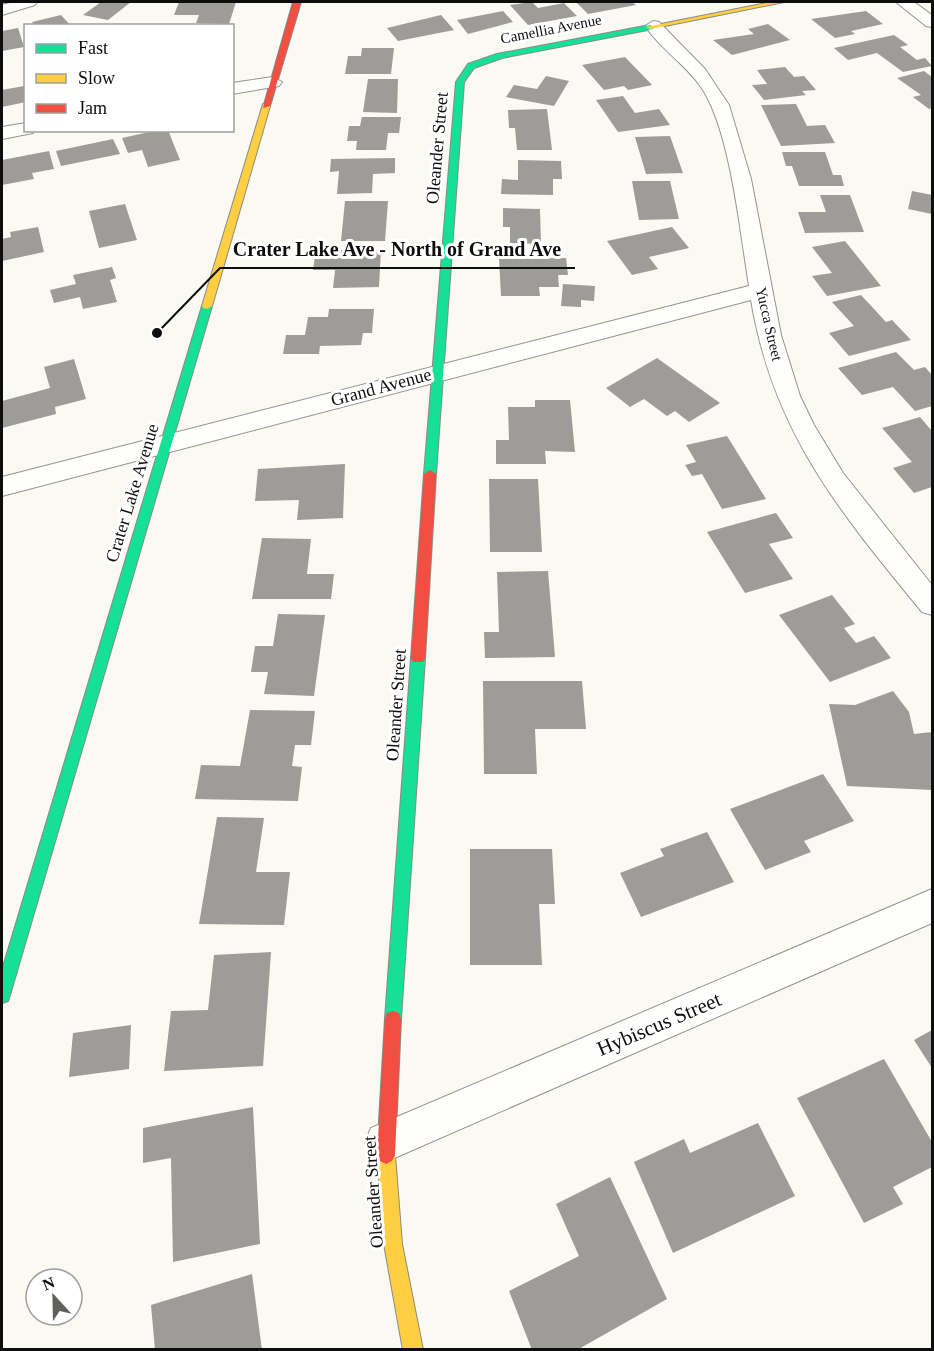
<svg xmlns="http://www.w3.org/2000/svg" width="934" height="1351" font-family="'Times New Roman',serif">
<rect width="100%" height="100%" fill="#faf9f2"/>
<!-- building -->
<path fill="#9d9c98" d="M101,2H131L108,20L83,15Z
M179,2H236L229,24L196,23L199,15H174Z
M532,2L538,8L564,3L577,16L528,25L510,5Z
M576,2H632L636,5L588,14Z
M503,11L513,22L468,34L457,20Z
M866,11L883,24L851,31L855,34L835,38L811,19Z
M61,15L71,26H35L32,22Z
M441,15L454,30L398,41L387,28Z
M768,24L790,40L732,55L713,40L754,34L748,29Z
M18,28L24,47L2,51V31Z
M894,35L908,45L900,47L917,60L925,58L932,66L903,72L877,53L848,60L834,48Z
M362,48H394L391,74H345L348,56H361Z
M625,57L652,85L628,90L624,86L604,90L582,65Z
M785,67L794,77L804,76L816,90L802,91L806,95L764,100L752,85L767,84L757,70Z
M924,71L932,77V108L929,109L913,97L921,95L897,78Z
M546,76L569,81L554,106L506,97L514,85L537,89Z
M368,79H398L397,113L363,112Z
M24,86L26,102L2,107V90Z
M623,96L635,113L659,109L670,125L618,132L596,100Z
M796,104L807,126L825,125L835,143L781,146L761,105Z
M547,109L552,150H517L515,128H509L508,110Z
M362,117H401L399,133H388L386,150H356L357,141H347L349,126H360Z
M159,130H168L180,160L148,167L142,150L128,153L122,138Z
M670,136L683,173L646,174L635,137Z
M113,139L120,154L61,166L56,151Z
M49,151L54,169L32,173L34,179L2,185V160Z
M782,152H825L833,175H841L844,186H799L792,166H786Z
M395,158V173L373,174L372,193L337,194L339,171L330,172L331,159Z
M518,160L561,161L562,179H553V195L501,194L502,179L518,180Z
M632,181H670L679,219L639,220Z
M912,191L932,195V214L908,209Z
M820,195H850L864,232L805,233L798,212H826Z
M345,201H388L385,241H341Z
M125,204L137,240L99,248L89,211Z
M503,208L540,209L541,244L510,243V227H503Z
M38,227L44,252L2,261V239L11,237L10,232Z
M672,227L689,248L649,257L658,269L632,275L607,241Z
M845,241L881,286L827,296L812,276L832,273L812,247Z
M316,250H381L379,287L333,288L335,270H313Z
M566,258L568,275H558L559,287H539L540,296H501L499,259Z
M112,267L116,278L110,280L117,302L83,309L80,297L54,303L50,290L76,284L73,275Z
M563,284L595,286L594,301L581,300V307L561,306Z
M861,295L886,322L892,320L911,340L849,356L829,333L854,326L832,302Z
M329,309H374L372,333H363L361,345L320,346L319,354H283L286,335H305L308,317H328Z
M896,352L914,370L925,367L932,375V406L915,411L893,387L862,395L838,368Z
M657,358L720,403L689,422L675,411L667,416L644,399L630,407L606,388Z
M74,359L86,399L55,407L56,414L2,428V401L50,388L44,367Z
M535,400H570L575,452L545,451L546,464H496V440H509L508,407H535Z
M920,417L932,431V487L914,493L893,468L912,462L882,428Z
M727,436L766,499L722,509L702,474L692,476L685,465L696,462L686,445Z
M345,464L343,518L297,520L299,500L255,501L258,469Z
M489,479H538L542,552H490Z
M776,513L793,538L769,544L793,579L745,593L707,532Z
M262,538L311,539L307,574H334L331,599H252Z
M548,571L555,657L485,658L484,632H499L497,572Z
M832,595L855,624L844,628L856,643L874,636L891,658L830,682L779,615Z
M278,614L325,615L314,696L264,694L268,672H251L255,646H273Z
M483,681H582L586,729H535L537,774H484Z
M893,691L909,712L914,734L932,732V790L847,786L829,704L855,705Z
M250,710L315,711L311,745H295L292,766L302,767L298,801L195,799L201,765L240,766Z
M823,774L854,821L804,841L811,852L765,870L730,809Z
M217,817L264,818L256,872H290L284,925L199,924Z
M707,832L734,882L641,917L620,873L664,856L660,849Z
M470,849H552L555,904H539L542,965H470Z
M271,952L263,1066L164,1071L171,1011L208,1010L214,955Z
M131,1025L129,1069L69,1077L73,1033Z
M932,1030V1068L914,1040Z
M884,1059L932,1142V1167L893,1187L903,1204L864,1223L797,1098Z
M253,1107L260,1244L173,1262L171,1158L143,1163V1128Z
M758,1123L795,1196L673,1253L634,1162L684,1139L690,1153Z
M610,1177L667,1299L577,1350H532L509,1291L579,1256L556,1204Z
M252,1274L262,1350H155L151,1305Z"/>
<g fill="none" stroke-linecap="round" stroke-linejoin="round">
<defs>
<path id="street" d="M13,2H37L35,5L2,15V5Z
M896,2H914L932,15V27L926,26Z
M653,21L659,22L705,69L729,105L751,179L781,335L800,396L814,425L843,473L932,585V615L922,612C840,512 773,432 751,300L2,496V477L749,286C740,232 731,135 703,90C687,65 661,50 645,26Z
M273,77L282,82L279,86L232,94V83Z
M26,123V130H34L33,133L2,139V127Z
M932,889V923L399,1156L385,1162L371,1156L365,1142L371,1128Z"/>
<path id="fast" d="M650,25L654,27L653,29L502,58L474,68L464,82L436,474L434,477H426L424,474L456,82L468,64L497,54Z
M207,303L212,306L10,995L8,1001L2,1003V970L202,306Z
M418,652L423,654L425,658L401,1019L399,1025L393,1027L387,1025L385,1019L411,658L413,654Z"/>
<path id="slow" d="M771,2H784L650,29L646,27Z
M263,104L270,106L212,306L207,309L203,308L202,306Z
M386,1146L392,1149L395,1155L402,1244L423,1350H403L384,1244L377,1155L380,1149Z"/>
<path id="jam" d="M293,2H301L270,106L263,108Z
M430,470L436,474L425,658L423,662H413L411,658L424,474Z
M393,1011L399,1013L401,1019L395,1155L392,1161L386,1164L380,1161L377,1155L385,1019L387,1013Z"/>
</defs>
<!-- street casing -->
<use href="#street" stroke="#949390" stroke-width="2"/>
<!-- fast casing -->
<use href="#fast" stroke="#8a8a87" stroke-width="2"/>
<!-- slow casing -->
<use href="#slow" stroke="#8a8a87" stroke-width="2"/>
<!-- jam casing -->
<use href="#jam" stroke="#8a8a87" stroke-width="2"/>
<!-- street -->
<use href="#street" fill="#fefefd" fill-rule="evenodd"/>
<!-- fast -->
<use href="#fast" fill="#16e098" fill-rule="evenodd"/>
<!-- slow -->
<use href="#slow" fill="#ffcf43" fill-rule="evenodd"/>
<!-- jam -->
<use href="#jam" fill="#f24e42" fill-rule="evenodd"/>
</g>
<g text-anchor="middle" stroke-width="6" stroke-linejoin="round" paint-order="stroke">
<!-- far-street labels -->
<g font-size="15" fill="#0d0d0d" stroke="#fff">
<text transform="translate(551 29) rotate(-11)" y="5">Camellia Avenue</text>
<text transform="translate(769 324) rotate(77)" y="5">Yucca Street</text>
</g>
<!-- street labels -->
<g font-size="18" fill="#0d0d0d" stroke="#fff">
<text transform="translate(437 148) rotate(-85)" y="6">Oleander Street</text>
<text transform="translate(381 387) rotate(-15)" y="6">Grand Avenue</text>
<text transform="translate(132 493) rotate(-73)" y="6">Crater Lake Avenue</text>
<text transform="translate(396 705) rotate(-86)" y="6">Oleander Street</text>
<text transform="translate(373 1192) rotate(-94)" y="6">Oleander Street</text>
</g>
<!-- near-street labels -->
<g font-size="21" fill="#0d0d0d" stroke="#fff">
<text transform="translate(659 1024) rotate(-23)" y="7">Hybiscus Street</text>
</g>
</g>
<!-- callouts -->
<path fill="none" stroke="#0d0d0d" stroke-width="2" d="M157 333L220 268H575"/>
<circle fill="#0d0d0d" stroke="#fff" stroke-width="2" cx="157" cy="333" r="6"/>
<g font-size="20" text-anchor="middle" font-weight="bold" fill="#0d0d0d" stroke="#fff" stroke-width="6" stroke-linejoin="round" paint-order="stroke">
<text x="397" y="256">Crater Lake Ave - North of Grand Ave</text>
</g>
<!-- border -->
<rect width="934" height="1351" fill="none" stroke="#0d0d0d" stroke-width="6"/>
<!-- legend -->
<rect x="24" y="24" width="210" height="108" fill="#ffffff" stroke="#9e9e9e" stroke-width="1.5"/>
<rect x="36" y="44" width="30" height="9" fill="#16e098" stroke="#9e9e9e" stroke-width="1.5"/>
<text x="78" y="54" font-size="18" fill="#0d0d0d">Fast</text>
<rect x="36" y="74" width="30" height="9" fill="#ffcf43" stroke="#9e9e9e" stroke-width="1.5"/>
<text x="78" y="84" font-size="18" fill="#0d0d0d">Slow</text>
<rect x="36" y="104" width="30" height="9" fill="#f24e42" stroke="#9e9e9e" stroke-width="1.5"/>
<text x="78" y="114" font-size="18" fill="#0d0d0d">Jam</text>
<!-- north arrow -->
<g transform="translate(54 1297) rotate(338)"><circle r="28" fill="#ffffff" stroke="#9e9e9e" stroke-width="1.5"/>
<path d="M0-4.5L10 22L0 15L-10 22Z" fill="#60605d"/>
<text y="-9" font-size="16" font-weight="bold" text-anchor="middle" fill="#0d0d0d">N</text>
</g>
</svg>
